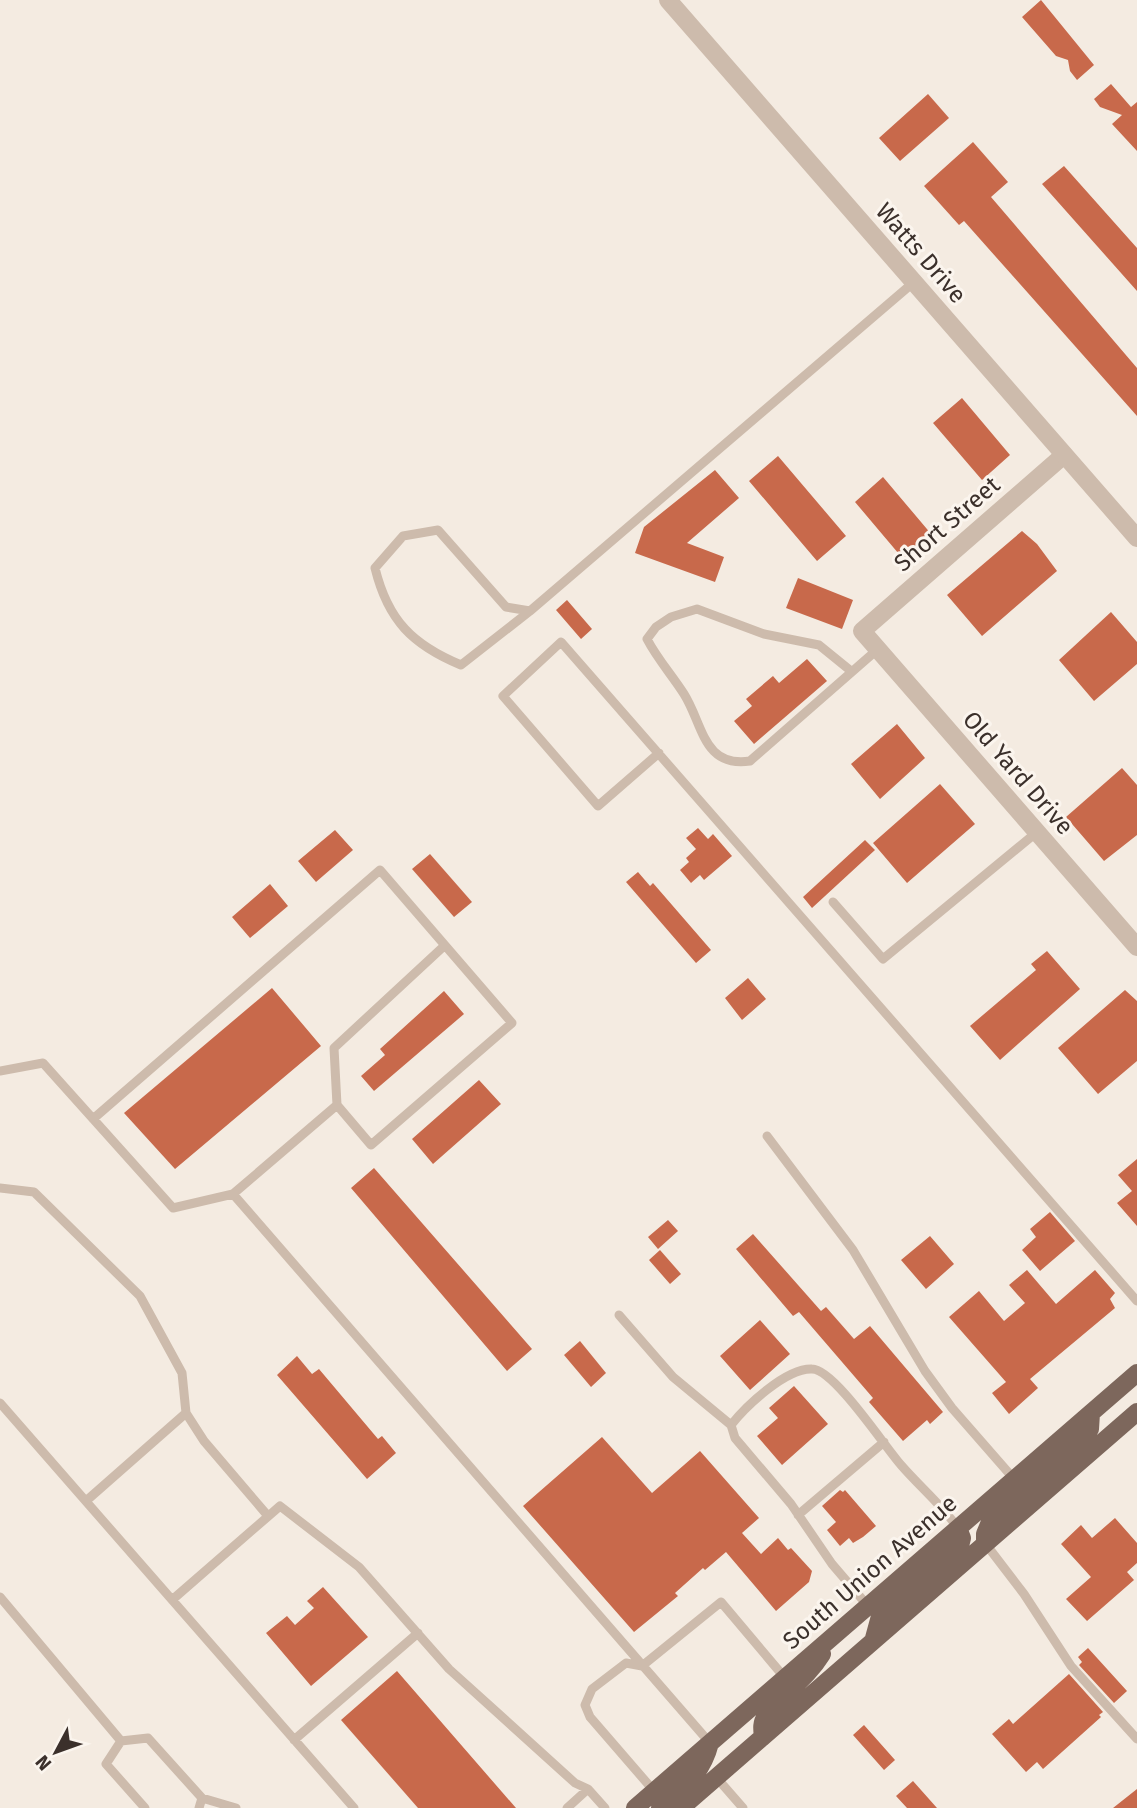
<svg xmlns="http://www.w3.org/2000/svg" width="1137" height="1808" font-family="'Fira Sans',sans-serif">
<rect width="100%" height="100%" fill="#f4ebe1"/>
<!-- building -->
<path fill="#c8694b" d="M1041,0L1094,65L1077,80L1070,71L1068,60L1056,56L1022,17Z
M1111,84L1131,107L1137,102V151L1112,124L1122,115L1100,107L1094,99Z
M928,94L949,118L900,161L879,138Z
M973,142L1008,182L991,197L1137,368V416L964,221L959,225L924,186Z
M1064,166L1137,248V291L1042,184Z
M962,398L1010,455L982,480L933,423Z
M778,456L846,536L817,561L749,481Z
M715,470L739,498L687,543L724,557L715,582L635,553L644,527Z
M883,477L932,535L904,560L855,502Z
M1022,531L1037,544L1057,571L982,636L947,595Z
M798,578L853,600L842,629L786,608Z
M567,600L592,629L581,639L556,610Z
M1111,612L1137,642V664L1094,701L1059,660Z
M807,659L827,681L754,744L734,721L752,706L746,699L773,676L779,683Z
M897,724L925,758L880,799L851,764Z
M1122,768L1137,785V835L1104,861L1066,817Z
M940,784L975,824L907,883L873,843Z
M698,828L708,839L713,834L732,856L704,880L700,875L691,883L680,870L689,862L686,858L696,849L686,838Z
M335,830L353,850L316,882L298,861Z
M865,840L875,850L812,908L803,897Z
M430,854L472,902L454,917L412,869Z
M638,872L650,886L653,883L711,950L696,963L626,882Z
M270,884L288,906L250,938L232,917Z
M1047,951L1080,989L1000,1060L970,1026L1036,970L1031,964Z
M748,978L766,999L742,1020L725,998Z
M272,988L321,1046L175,1169L124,1113Z
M1125,990L1137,1001V1061L1098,1094L1058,1048Z
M444,991L464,1014L374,1091L361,1076L385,1055L380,1049Z
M479,1080L501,1104L433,1164L412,1139Z
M1137,1159V1226L1117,1203L1132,1191L1118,1175Z
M374,1168L532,1349L507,1371L351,1188Z
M1050,1212L1075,1241L1040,1271L1022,1250L1036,1237L1030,1229Z
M668,1220L678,1231L658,1249L648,1237Z
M753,1234L821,1311L826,1307L854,1339L870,1326L943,1412L930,1424L927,1420L903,1441L869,1402L873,1398L799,1312L793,1316L736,1249Z
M930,1236L954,1264L926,1289L901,1260Z
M660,1250L681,1274L670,1284L649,1260Z
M1027,1270L1056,1304L1095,1270L1115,1293L1110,1299L1115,1308L1030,1379L1038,1388L1009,1414L992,1393L1006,1382L949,1317L979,1291L1004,1321L1025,1303L1009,1285Z
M760,1320L790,1354L750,1390L720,1356Z
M580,1341L606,1373L591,1387L564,1355Z
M297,1356L312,1374L319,1369L378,1439L382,1436L396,1453L367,1479L277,1375Z
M794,1386L828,1424L782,1465L757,1436L778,1418L769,1408Z
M602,1437L652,1493L700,1451L759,1518L742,1533L761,1554L778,1538L788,1550L791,1548L812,1571L809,1582L776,1611L726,1552L705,1570L703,1568L675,1593L678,1596L634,1632L523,1506Z
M840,1490L843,1492L845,1490L876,1526L863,1537L853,1543L849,1538L840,1546L827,1530L836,1522L822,1506Z
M1115,1518L1137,1543V1563L1127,1572L1134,1580L1087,1621L1066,1599L1091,1577L1061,1544L1081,1525L1092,1538Z
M323,1587L368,1637L311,1686L266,1633L287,1616L295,1625L314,1608L307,1601Z
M1088,1648L1127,1691L1114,1703L1079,1665L1082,1662L1078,1657Z
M397,1671L502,1792L516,1808H418L341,1720Z
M1069,1674L1103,1712L1099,1715L1101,1717L1043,1769L1037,1762L1026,1772L992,1734L1009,1719L1013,1724Z
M864,1725L895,1760L884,1770L853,1735Z
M913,1781L937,1808H907L896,1796Z
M1137,1789V1808H1113Z"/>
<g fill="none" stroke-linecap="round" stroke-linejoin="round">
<!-- service -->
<path stroke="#cdbbac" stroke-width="9" d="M530,611L506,607L438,530L403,536L375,568C388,621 413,645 461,665L530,611L914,282
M851,671L819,645L764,634L697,609L671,617L656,627L647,639C658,660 672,675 684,694C703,724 703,768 750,761L878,649
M659,753L598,806L503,696L561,642L1137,1301
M833,902L883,959L1037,832
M0,1071L43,1063L173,1208L233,1194L337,1105
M93,1119L380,870L512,1023L371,1145L337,1105L334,1048L443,947
M767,1136L853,1250L925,1371L952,1408L1014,1479
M0,1188L34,1192L140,1296L182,1373L186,1413L204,1441L268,1516
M233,1194L710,1743
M619,1315L673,1377L731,1425
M0,1403L354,1808
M86,1501L186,1413
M798,1515L884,1442
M985,1543L1024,1594L1071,1666L1137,1739
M0,1597L121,1741L106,1764L145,1808
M172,1600L280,1506L359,1567L449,1669L575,1783L588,1789L605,1808
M868,1606L832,1564L791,1504L735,1438L731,1425C746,1406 786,1368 812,1369C834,1369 885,1447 901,1465C920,1487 941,1504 958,1528
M294,1740L418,1633
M121,1741L148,1738L202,1798L199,1808
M716,1777L743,1808
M654,1791L590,1717L585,1705L592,1689L626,1663L642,1666L721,1602L785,1678
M202,1798L236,1808
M567,1808L588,1789"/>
<!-- minor -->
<path stroke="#cdbbac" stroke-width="18" d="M1064,455L862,631L1137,947"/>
<!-- tertiary -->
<path stroke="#cdbbac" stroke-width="18" d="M668,0L1137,538"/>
<!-- primary -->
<path stroke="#7d675c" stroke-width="18" d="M985,1543V1534L990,1522L1083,1440L1090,1429L1091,1413
M874,1638L880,1616L960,1546L962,1538L958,1528
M763,1737C762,1729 761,1723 766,1716C783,1693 806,1680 822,1654
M635,1808L1137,1373
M660,1808C684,1788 702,1774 710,1743
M681,1808L1137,1412"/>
</g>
<g text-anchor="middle" stroke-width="6" stroke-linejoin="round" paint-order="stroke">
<!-- street labels -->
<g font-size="24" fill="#3b302b" stroke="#fbf5ee">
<text transform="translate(921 253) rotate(49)" y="8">Watts Drive</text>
<text transform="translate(947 524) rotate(-41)" y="8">Short Street</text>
<text transform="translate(1018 773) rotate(49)" y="8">Old Yard Drive</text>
<text transform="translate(870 1572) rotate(-41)" y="8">South Union Avenue</text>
</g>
</g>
<!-- north arrow -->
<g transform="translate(56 1752) rotate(229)" stroke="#fbf5ee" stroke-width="5" paint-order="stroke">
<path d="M0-5L12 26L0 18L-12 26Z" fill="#3b302b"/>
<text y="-10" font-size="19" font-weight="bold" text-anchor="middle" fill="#3b302b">N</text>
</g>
</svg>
